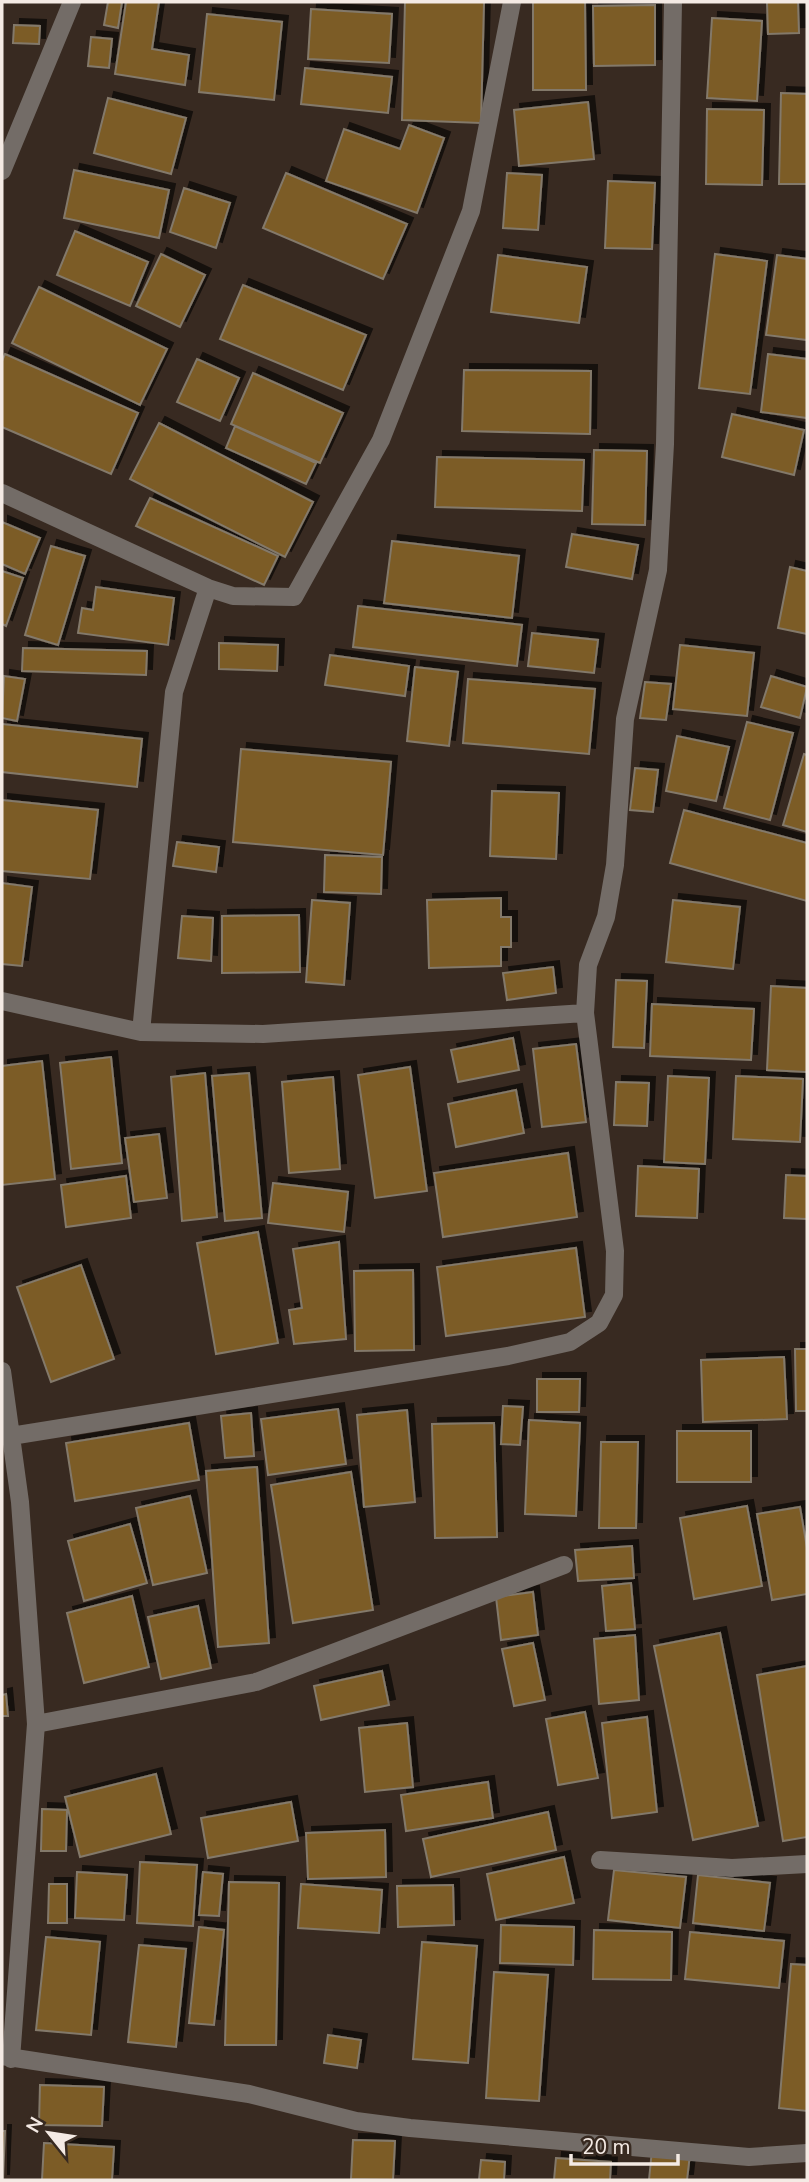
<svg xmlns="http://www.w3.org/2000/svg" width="809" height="2182" font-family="'Nunito Sans',sans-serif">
<defs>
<filter id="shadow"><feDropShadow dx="6" dy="-6" stdDeviation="0" flood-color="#0009"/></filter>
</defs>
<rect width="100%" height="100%" fill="#382a21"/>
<!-- building -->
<path fill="#7b5b26" stroke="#83796a" stroke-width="2" filter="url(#shadow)" d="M108,2H122L118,28L104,25Z
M126,2H159L152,49L189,55L185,85L115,74Z
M405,2H484L481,123L402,120Z
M533,2H585L586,90H533Z
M767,2H798L799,33L768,34Z
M655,5V65L594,66L593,6Z
M311,9L392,14L389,63L308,59Z
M207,14L282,22L274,100L199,92Z
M712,18L762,21L757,101L707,98Z
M14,25L40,26L39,44L13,43Z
M91,37L112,39L109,68L88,66Z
M305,68L392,77L388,113L301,104Z
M781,93L807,94V184H779Z
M108,98L186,118L171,174L94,153Z
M588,102L594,159L519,166L514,110Z
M707,109L764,110L762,185L706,184Z
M409,125L444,138L417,213L326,181L344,129L400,149Z
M74,170L169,190L159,238L64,218Z
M286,173L407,224L383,279L263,228Z
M507,173L542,175L538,230L503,228Z
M608,181L655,183L652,249L605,248Z
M184,188L230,203L216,248L170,232Z
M75,231L148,262L130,306L57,275Z
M161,254L205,275L180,327L136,306Z
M715,254L767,261L750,394L699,388Z
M498,255L587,267L579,323L491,312Z
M777,255L807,259V340L766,335Z
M243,285L366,335L343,390L220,339Z
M39,287L167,349L140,405L12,343Z
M5,354L138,413L111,474L2,427V361Z
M768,354L807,359V418L761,412Z
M197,359L239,378L220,421L177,402Z
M464,370L591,371L590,434L462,431Z
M253,373L343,413L320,463L231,424Z
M732,414L804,430L794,475L722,457Z
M159,423L313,502L285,557L130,479Z
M235,426L316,463L306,484L226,448Z
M594,450L647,451L645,525L592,524Z
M437,457L584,460L582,511L435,507Z
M150,498L278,556L264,585L136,526Z
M2,522L40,538L25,574L2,564Z
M572,534L638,545L632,579L566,567Z
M392,541L519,556L512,618L384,603Z
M51,546L85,556L58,645L25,635Z
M790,567L807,571V634L778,628Z
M2,571L23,578L6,626L2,624Z
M96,587L174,598L168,645L78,633L82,608L93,610Z
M358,606L522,625L517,666L353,647Z
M532,633L598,640L594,673L528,666Z
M219,643L278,645L277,671L219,669Z
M680,645L754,653L747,716L673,709Z
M23,648L147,651L146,675L22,671Z
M330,655L409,666L405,696L325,685Z
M415,667L458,672L449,746L407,741Z
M4,676L25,679L17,721L2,718Z
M771,676L807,687L800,718L761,707Z
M468,679L595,689L589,754L463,743Z
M645,682L671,684L666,720L640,718Z
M747,722L793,733L770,820L724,808Z
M2,724L142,739L137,787L2,772Z
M677,736L729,747L716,801L666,791Z
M241,749L391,762L383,855L233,842Z
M804,754L807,755V832L783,825Z
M635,768L658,770L653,812L630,810Z
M492,791L559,793L556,859L490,856Z
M2,800L98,810L90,879L2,871Z
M684,810L807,843V901L670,863Z
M177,842L219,847L216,872L173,866Z
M325,855L382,857L381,894L324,892Z
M2,883L32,887L22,966L2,964Z
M501,898V917H511V947H501V966L429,968L427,900Z
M312,900L350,903L344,985L306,982Z
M673,900L740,907L733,969L666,962Z
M299,915L300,972L222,973V916Z
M182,916L213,918L211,961L178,958Z
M553,967L556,993L507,1000L503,973Z
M616,980L647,981L644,1048L613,1047Z
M771,986L807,988V1072L767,1070Z
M652,1004L754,1009L751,1060L650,1056Z
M513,1038L519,1070L458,1082L451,1050Z
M576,1044L586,1122L542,1127L533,1049Z
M111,1057L122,1163L71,1169L60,1063Z
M42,1061L55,1179L2,1185V1066Z
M410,1067L427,1191L375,1198L358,1075Z
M205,1073L217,1217L182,1221L171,1077Z
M249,1073L262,1218L225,1221L212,1076Z
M668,1076L709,1078L705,1164L664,1162Z
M736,1076L803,1079L800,1142L733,1139Z
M333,1077L340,1169L289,1173L282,1082Z
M616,1082L649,1083L647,1126L614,1125Z
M516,1090L524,1133L456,1147L448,1104Z
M159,1134L167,1198L134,1202L125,1138Z
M568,1153L577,1217L443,1237L434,1173Z
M638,1166L699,1169L697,1218L636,1216Z
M786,1175L807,1176V1219L784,1218Z
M126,1176L131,1218L66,1227L61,1185Z
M273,1183L348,1192L344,1232L268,1223Z
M258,1232L278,1343L216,1354L197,1243Z
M339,1242L346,1339L294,1344L289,1310L302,1308L293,1249Z
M576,1248L585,1317L446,1336L437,1267Z
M81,1265L114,1359L51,1382L17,1287Z
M413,1270L414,1350L355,1351L354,1271Z
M795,1349H807V1411H796Z
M784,1357L787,1419L703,1422L701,1360Z
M537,1379H580L579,1412H537Z
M503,1406L523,1407L520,1445L501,1444Z
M338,1409L346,1464L268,1475L261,1419Z
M407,1410L415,1502L364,1507L357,1415Z
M251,1413L254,1456L225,1458L221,1416Z
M529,1420L580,1423L576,1516L525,1514Z
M189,1423L199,1480L75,1501L66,1443Z
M494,1423L497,1537L435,1538L432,1424Z
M677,1431H751V1482H677Z
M601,1442H638L636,1528H599Z
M257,1467L269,1643L218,1647L206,1471Z
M351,1472L373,1610L293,1623L271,1485Z
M190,1496L207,1573L153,1585L136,1508Z
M747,1506L762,1586L694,1599L680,1518Z
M800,1507L807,1548V1594L772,1600L757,1514Z
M130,1524L147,1583L84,1601L68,1541Z
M632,1546L634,1578L578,1581L575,1550Z
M631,1583L635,1629L606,1631L602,1586Z
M533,1592L538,1635L501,1640L496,1597Z
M132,1596L149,1667L84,1683L67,1613Z
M198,1606L211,1668L161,1679L148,1617Z
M720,1633L758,1826L693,1840L654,1646Z
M635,1635L639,1700L599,1704L594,1639Z
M533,1643L545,1700L514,1706L502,1649Z
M807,1666V1837L783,1841L757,1675Z
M382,1671L389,1705L321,1720L314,1686Z
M6,1694L8,1716H2V1695Z
M585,1712L598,1778L558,1785L546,1719Z
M647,1717L657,1812L612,1818L602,1723Z
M407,1723L413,1787L365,1792L359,1728Z
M156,1774L171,1834L80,1857L65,1797Z
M488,1782L493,1818L406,1831L401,1795Z
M291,1802L298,1841L208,1858L201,1818Z
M42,1809L67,1810L66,1851H41Z
M548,1812L556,1850L431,1877L423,1839Z
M385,1830L386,1877L308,1879L306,1833Z
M564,1857L574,1903L496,1920L487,1874Z
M140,1862L197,1865L193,1926L137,1923Z
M614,1870L686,1877L680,1928L608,1920Z
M77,1872L127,1875L124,1920L75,1918Z
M203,1872L223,1874L219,1916L199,1915Z
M698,1875L770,1883L764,1931L693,1923Z
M229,1882L279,1883L276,2045H225Z
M49,1884H67V1923H48Z
M301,1884L382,1890L379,1933L298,1928Z
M453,1885L454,1925L398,1927L397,1886Z
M501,1925L574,1927L573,1965L500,1963Z
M199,1927L224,1930L214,2025L189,2023Z
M594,1930L672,1932L671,1980L593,1979Z
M690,1932L784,1941L779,1988L685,1979Z
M46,1937L100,1942L91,2035L36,2030Z
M422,1942L477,1946L468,2063L413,2059Z
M139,1945L186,1949L176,2047L128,2042Z
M791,1964L807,1965V2111L779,2108Z
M494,1972L548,1975L539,2101L486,2098Z
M328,2035L361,2040L357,2068L324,2063Z
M40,2085L104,2087L102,2126L39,2125Z
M2,2131H5L3,2180H2Z
M353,2140L395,2141L393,2180L351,2179Z
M44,2143L114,2147L112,2180H42Z
M652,2150L690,2154L687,2180H649Z
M556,2158L611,2162L610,2180H554Z
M481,2160L505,2162L504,2180H479Z"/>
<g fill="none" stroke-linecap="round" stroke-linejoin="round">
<!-- street -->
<path stroke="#736c67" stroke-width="18" d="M2,171L72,2
M2,493L208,588L233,596L294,597L381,440L471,211L512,2
M2,1001L141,1032L263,1034L585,1013
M141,1032L174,692L208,588
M2,1371L20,1502L36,1724L11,2059
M11,1436L508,1356L570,1342L599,1323L614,1295L615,1251L585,1013L588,965L606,917L615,865L625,719L658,570L665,444L673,2
M36,1724L256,1682L564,1565
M600,1860L732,1868L807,1864
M2,2056L249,2094L356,2121L410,2128L749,2157L807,2153"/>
</g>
<!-- border -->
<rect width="809" height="2182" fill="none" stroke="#f4eae4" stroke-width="7"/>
<!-- north arrow -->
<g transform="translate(49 2133) rotate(300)" stroke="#382a21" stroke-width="5" paint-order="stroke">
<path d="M0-5L12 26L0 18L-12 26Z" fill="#f4eae4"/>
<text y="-10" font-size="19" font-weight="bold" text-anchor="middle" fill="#f4eae4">N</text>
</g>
<!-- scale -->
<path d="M571 2154v10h107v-10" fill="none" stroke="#f4eae4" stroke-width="3.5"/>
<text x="582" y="2154" font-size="21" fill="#f4eae4" stroke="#382a21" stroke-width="5" paint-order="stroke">20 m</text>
</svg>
